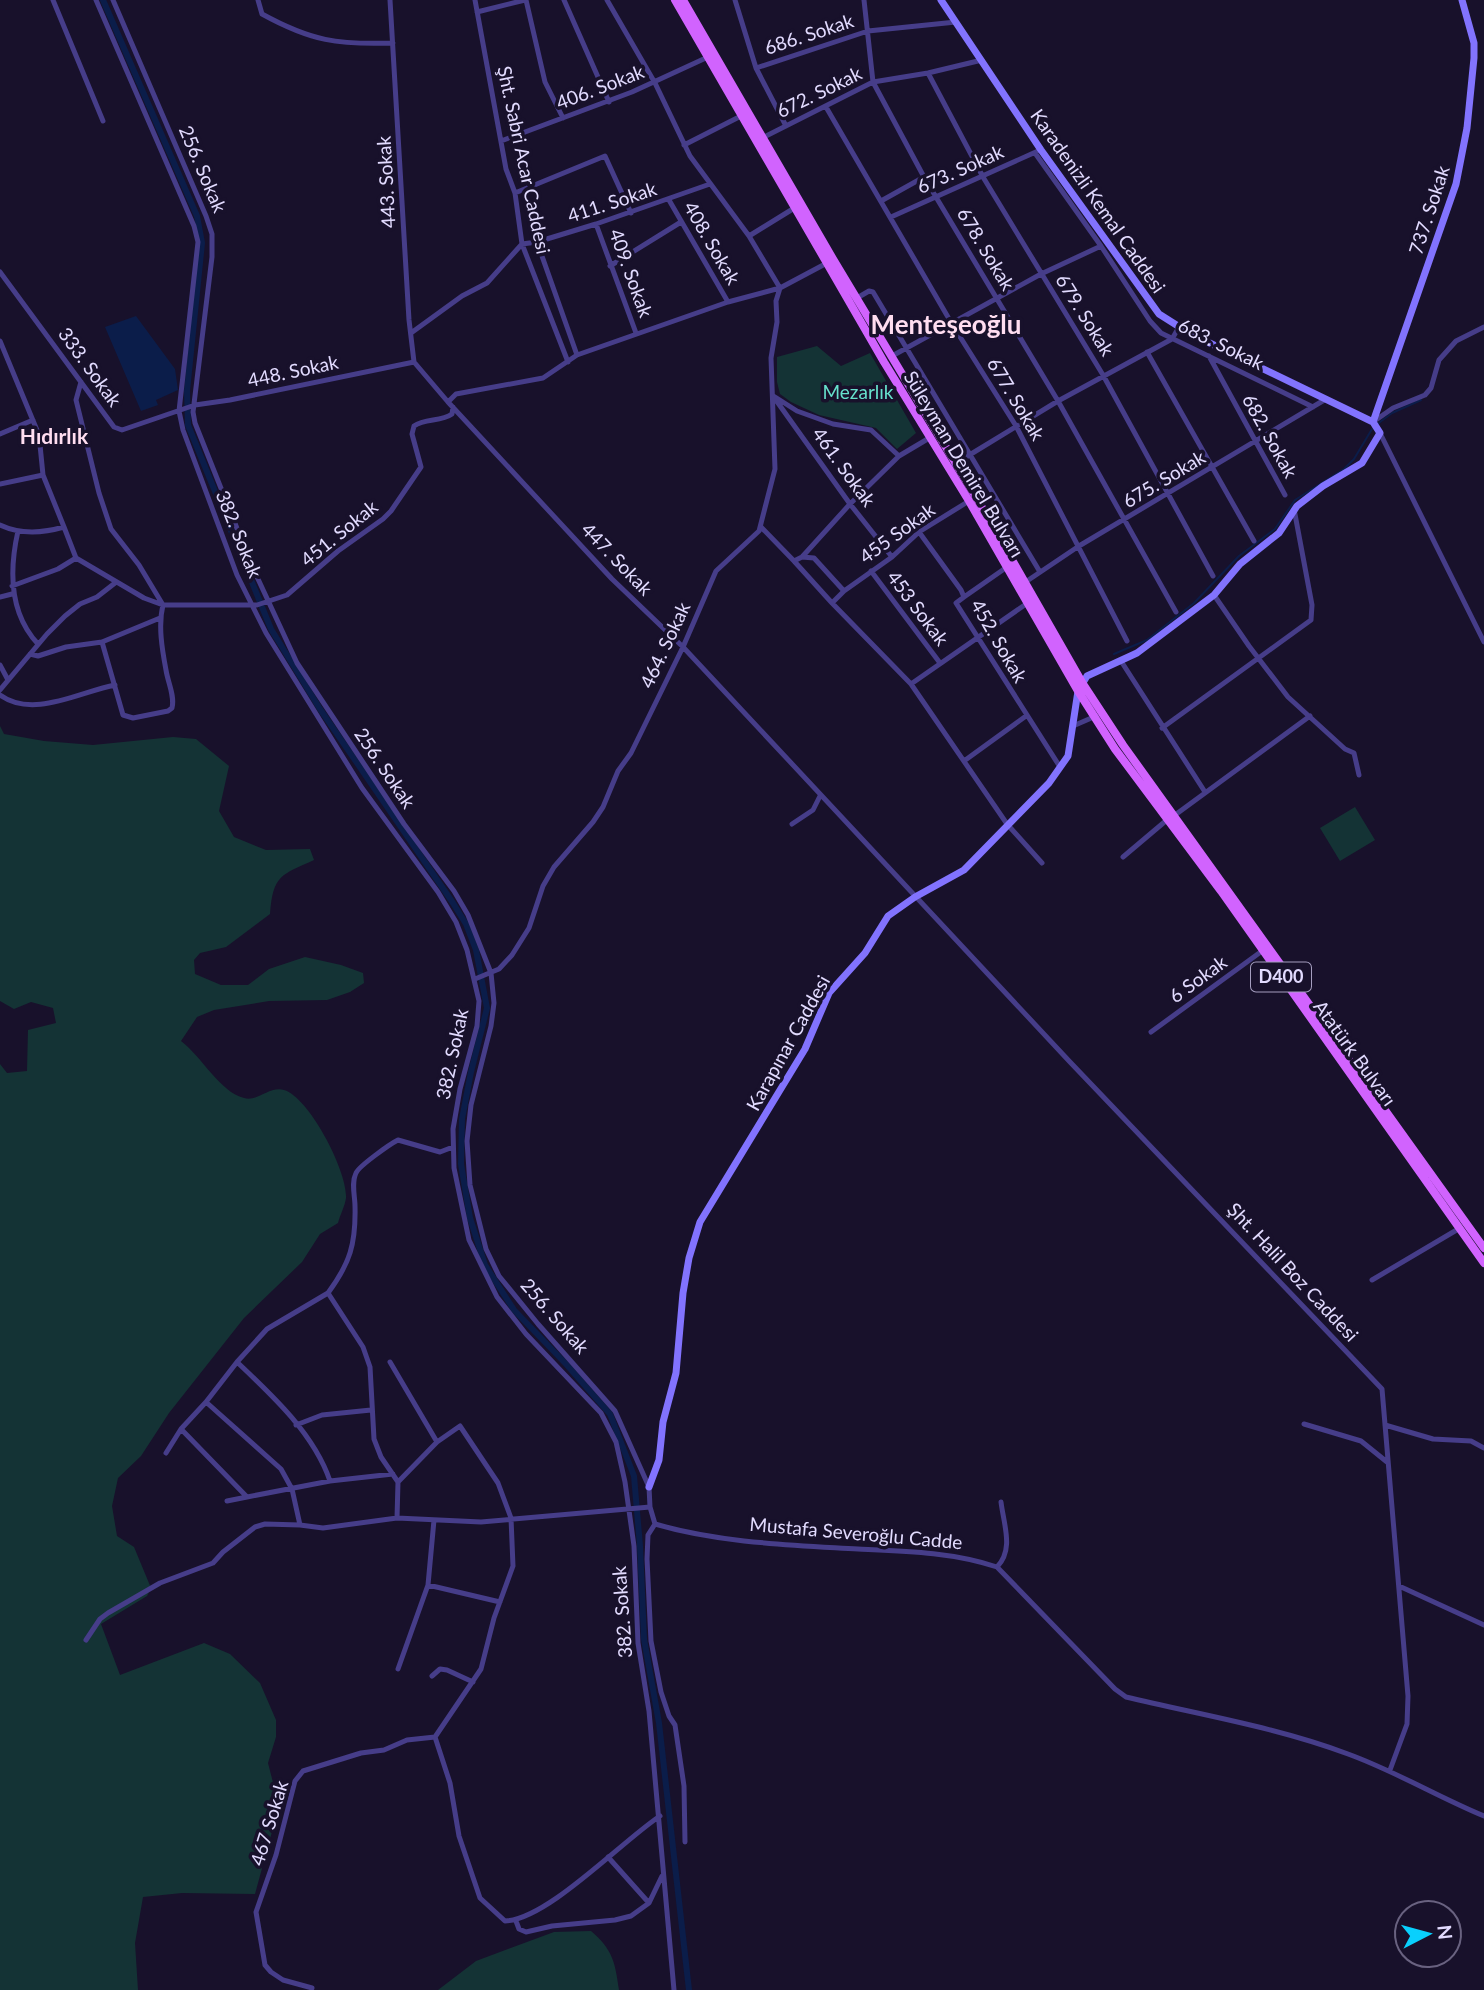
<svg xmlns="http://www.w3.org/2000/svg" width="1484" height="1990" font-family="Lato,sans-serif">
<rect width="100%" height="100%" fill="#18112b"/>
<!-- green -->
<path fill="#143335" d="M817,346L841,366L870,353L916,433L897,449L876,428L819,415L791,402L780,394L777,382V357Z
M0,726L4,734L44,741L93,745L173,737L196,739L229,766L219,811L234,837L266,850L310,849L314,860C281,875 273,875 270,914L226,947L200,953L194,960L195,974L221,985H248L269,969L305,957L341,965L363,973L364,983L350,992L327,1000L269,1001L214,1010L197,1017L181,1041C202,1057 220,1092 244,1098C258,1102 269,1086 284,1090C309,1097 348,1172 346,1198C345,1206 340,1215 338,1223L320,1234L302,1262L244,1318L169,1413L141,1456L118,1478L112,1506L117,1536L134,1547L151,1588L147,1596L101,1624L120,1675L204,1643L230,1654L260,1683L276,1720V1737L268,1763L279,1806L255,1894L182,1893L143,1897L135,1943L138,1990H0V1064L7,1073L27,1071L28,1030L56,1023L53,1008L31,1002L14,1009L0,1001Z
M1355,807L1375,840L1340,861L1320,828Z
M591,1931C613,1950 615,1962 619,1990H438L476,1961L554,1932Z"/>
<!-- water -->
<path fill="#0b1d4a" d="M136,316L175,369L178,390L156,400L158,405L141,411L105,327Z"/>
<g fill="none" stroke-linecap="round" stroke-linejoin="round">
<!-- stream -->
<path stroke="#0b1d4a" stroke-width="2" d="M1376,425L1392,413L1421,400
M1114,654L1147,640L1194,603L1239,556L1275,529L1295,500L1344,469L1354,459L1372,429"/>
<!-- canal -->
<path stroke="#0b1d4a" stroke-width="6" d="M103,0L197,216L202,243L187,391L188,425L271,629L320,709L453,903L466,924L476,950L487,1008L471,1072L462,1119L461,1164L470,1218L485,1265L514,1310L566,1364L610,1414L634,1476L640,1546L644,1639L659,1723L689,1990"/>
<!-- street -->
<path stroke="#463d89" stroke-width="5" d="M53,0L103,121
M96,0L194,226L198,242L179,411L183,430L237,575L266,633L362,788L438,892L456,922L467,950L479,1001L477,1026L460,1089L453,1129L454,1168L469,1240L497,1297L526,1334L601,1413L616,1442L625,1482L634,1546L638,1643L649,1711L674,1990
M113,0L206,216L212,234V257L193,412L195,423L252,566L297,663L404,824L454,891L468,915L491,973L494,1003L491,1026L471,1105L467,1141L470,1185L486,1249L499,1276L538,1324L615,1411L649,1487L650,1507L655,1524
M258,0L262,14C311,41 338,45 393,43
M390,0L409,320L414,362
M475,0L506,169L515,193L522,244L568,362
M526,0L545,82L563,118
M564,0L609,102
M735,0L756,68L786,126
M864,0L873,82L924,177L1058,401L1176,612
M477,12L525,0
M756,68L868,31L956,22
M928,73L983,177L1103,375L1213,576
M826,107L952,324L1016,426L1127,641
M762,138L873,82L928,73L982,60
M501,141L632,92L708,57
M684,145L741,116
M1035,153L1101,246L1150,321L1161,333L1313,407
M515,193L605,156L631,213
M669,200L728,302
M881,201L924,177
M891,217L1038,151
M596,224L636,333
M749,236L796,207
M537,242L577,355
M610,266L681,222
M0,272L114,427L122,430L195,405L230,400L414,362
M857,298L869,291L873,292L1040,572
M411,333L462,296L487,283L522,244L537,242L596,224L710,184
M0,341L39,435L43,475L64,527
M1147,352L1254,541
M892,356L1041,274L1101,246
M1209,356L1285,495
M414,362L448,402L612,579L683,647L1070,1062L1382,1389L1408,1696L1407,1724L1390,1770
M81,382L76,400L99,493L111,529L139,565L163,605C158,625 162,649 166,670C168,683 175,696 172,708L168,711L133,718L123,715L102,642
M773,396L850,504L892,557
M775,397L797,411L833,424L871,430L899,456
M448,402L456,394L543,378L577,355L728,302L780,288L827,263
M1373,422L1393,408L1425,395L1431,388L1439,360L1456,341L1484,327
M1380,433L1484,642
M0,434L33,420
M953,465L1058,401L1172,339L1179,327
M0,484L43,475
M0,525C21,535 43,533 64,527L76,558L144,598L163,605H257L287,595L338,551L383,519L391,511L421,467L412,434L414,426C425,418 441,422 452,414L453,407
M761,527L794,561L802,557L814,558L844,591L832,603L911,684L1007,824L1042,863
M18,531C9,571 9,613 38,644
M919,532L961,590L964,597L956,603L1060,767
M802,557L850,504L899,456L931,437
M794,561L832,603
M871,571L940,663
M1024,583L1079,546L1326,399
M12,586L58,569L76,558
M844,591L892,557L919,532L969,501
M1214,595L1249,646L1288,697L1345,749L1354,753L1359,775
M0,597L12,594
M964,597L1007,567
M30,654L38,656L66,647L102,642L160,618
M1121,661L1205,792
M0,665L8,680
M911,684L1029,602
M0,690L47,634L65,616L80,604L97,597L115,583
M0,695C33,719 79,692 115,685
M1073,726L1096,716
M1162,728L1311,620L1312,605L1294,509
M964,761L1026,716
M1175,815L1310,716
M792,824L813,810L820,796
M1123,857L1168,819
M475,979L499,969L512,955L529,928L543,886L554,867L593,822L603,807L618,771L631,753L683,647L716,571L759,531L775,469L771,358L777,322L776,301L780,288L749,236L690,156L655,83L607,0
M1151,1032L1262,951
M1372,1280L1460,1228
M237,1362C273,1396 314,1434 330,1481
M390,1362L437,1442
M206,1402L237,1362L267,1329L328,1293
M1304,1424L1361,1441L1387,1462
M296,1425L322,1415L371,1410
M1385,1425L1433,1439L1471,1441L1484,1448
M181,1429L247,1497L330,1481L393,1474
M166,1453L181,1429L206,1402L281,1469L292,1489L300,1525
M227,1501L247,1497
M397,1518L398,1482L381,1457L374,1439L370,1367L363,1347L328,1293C350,1263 356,1244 355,1206C355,1196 351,1183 356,1173C359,1166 390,1144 398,1140L440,1152L453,1147
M655,1524C720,1543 791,1545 858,1549C904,1551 953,1552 997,1567L1115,1689L1126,1697C1201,1715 1276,1727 1348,1754C1395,1771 1438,1797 1484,1816
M655,1524L648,1535L647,1559L651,1641L661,1692L669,1716L675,1725L684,1786L685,1842
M997,1567C1014,1549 1004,1526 1001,1502
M428,1585L500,1602
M1399,1586L1484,1625
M86,1640L100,1619L108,1613L160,1583L213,1563L223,1552L255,1527L265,1524L300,1525L323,1528L397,1518L481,1522L650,1507
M398,1669L428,1585L434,1520
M432,1676L440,1669L447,1670L473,1682
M435,1737L450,1783L459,1836L480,1898L505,1921C547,1920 622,1841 660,1816
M608,1857L649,1903
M516,1921L519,1929L526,1932L552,1926L615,1920L631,1916L649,1903L662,1876
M312,1988L283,1980L271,1972L265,1965L256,1912L276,1855L295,1781L303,1771L361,1753L384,1750L407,1740L435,1737L481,1669L494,1618L513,1566L511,1518L498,1483L460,1426L437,1442L398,1482"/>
<!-- secondary -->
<path stroke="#8273fe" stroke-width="7" d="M1373,422L1456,184L1467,128L1474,58V43L1462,0
M649,1487L659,1460L663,1422L676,1373L683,1293L689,1258L700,1222L805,1049L829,993L865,953L888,916L915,897L964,870L1049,783L1068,756L1078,691L1087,676L1137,653L1214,595L1240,564L1279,533L1297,506L1323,486L1362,463L1380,433L1373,422L1189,333L1159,314L1041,150L941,0"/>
<!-- primary -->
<path stroke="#d163fe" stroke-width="8" d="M675,0L884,362L969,501L1078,691L1115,749L1221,891L1484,1263
M683,0L833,259L976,497L1083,684L1123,745L1484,1248"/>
</g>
<g text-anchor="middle" stroke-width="7" stroke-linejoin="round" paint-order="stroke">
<!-- shield labels -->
<rect fill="#18112b" stroke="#a59ebf" stroke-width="2" x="1251" y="962.5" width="60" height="29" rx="5"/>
<g font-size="18" font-weight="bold" fill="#e2dbff">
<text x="1281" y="983">D400</text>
</g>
<!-- street labels -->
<g font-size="19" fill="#e2dbff" stroke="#18112b">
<text transform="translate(809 34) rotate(-18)" y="7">686. Sokak</text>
<text transform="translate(600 87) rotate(-21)" y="7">406. Sokak</text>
<text transform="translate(819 92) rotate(-26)" y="7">672. Sokak</text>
<text transform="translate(524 160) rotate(78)" y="7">Şht. Sabri Acar Caddesi</text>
<text transform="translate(203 169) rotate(67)" y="7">256. Sokak</text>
<text transform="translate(960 169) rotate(-24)" y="7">673. Sokak</text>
<text transform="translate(386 182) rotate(-93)" y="7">443. Sokak</text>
<text transform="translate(1098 201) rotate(55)" y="7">Karadenizli Kemal Caddesi</text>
<text transform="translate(612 202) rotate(-18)" y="7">411. Sokak</text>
<text transform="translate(1429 210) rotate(-72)" y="7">737. Sokak</text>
<text transform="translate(712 243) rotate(60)" y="7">408. Sokak</text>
<text transform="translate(986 249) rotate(59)" y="7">678. Sokak</text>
<text transform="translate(631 273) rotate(70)" y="7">409. Sokak</text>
<text transform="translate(1085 315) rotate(58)" y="7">679. Sokak</text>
<text transform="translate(1221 344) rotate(26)" y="7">683. Sokak</text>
<text transform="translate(90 367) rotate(54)" y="7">333. Sokak</text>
<text transform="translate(293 371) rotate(-12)" y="7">448. Sokak</text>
<text transform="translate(1016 399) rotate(59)" y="7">677. Sokak</text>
<text transform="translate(1270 436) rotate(61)" y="7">682. Sokak</text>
<text transform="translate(964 464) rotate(59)" y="7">Süleyman Demirel Bulvarı</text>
<text transform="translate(844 467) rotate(54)" y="7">461. Sokak</text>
<text transform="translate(1164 479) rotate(-31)" y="7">675. Sokak</text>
<text transform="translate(339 533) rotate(-39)" y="7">451. Sokak</text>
<text transform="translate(897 533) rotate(-36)" y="7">455 Sokak</text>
<text transform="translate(239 534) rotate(68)" y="7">382. Sokak</text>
<text transform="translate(617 559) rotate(46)" y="7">447. Sokak</text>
<text transform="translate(918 608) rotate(53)" y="7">453 Sokak</text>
<text transform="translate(999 641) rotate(60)" y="7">452. Sokak</text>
<text transform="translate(665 645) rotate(-65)" y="7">464. Sokak</text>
<text transform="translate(385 768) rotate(56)" y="7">256. Sokak</text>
<text transform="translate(1198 979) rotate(-36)" y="7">6 Sokak</text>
<text transform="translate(788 1043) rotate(-61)" y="7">Karapınar Caddesi</text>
<text transform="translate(1355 1053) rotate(54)" y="7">Atatürk Bulvarı</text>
<text transform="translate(452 1054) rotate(-78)" y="7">382. Sokak</text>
<text transform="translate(1293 1272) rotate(47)" y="7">Şht. Halil Boz Caddesi</text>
<text transform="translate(555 1316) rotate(49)" y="7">256. Sokak</text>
<text transform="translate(856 1533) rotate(5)" y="7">Mustafa Severoğlu Cadde</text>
<text transform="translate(622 1612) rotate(-94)" y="7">382. Sokak</text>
<text transform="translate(269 1823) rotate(-73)" y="7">467 Sokak</text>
</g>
<!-- park labels -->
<g font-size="19" fill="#66e0cc" stroke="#18112b">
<text x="858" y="399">Mezarlık</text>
</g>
<!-- neighbourhood labels -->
<g font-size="21" font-weight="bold" fill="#ffddf0" stroke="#18112b">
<text x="54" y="444">Hıdırlık</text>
</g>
<!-- district labels -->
<g font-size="26" font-weight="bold" fill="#ffddf0" stroke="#18112b">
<text x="946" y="334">Menteşeoğlu</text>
</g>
</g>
<!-- north arrow -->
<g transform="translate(1428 1934) rotate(84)"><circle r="33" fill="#18112b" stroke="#696280" stroke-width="2"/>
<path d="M0-5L12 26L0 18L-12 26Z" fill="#09d0fd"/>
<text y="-10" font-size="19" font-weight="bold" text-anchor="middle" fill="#e2dbff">N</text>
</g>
</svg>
